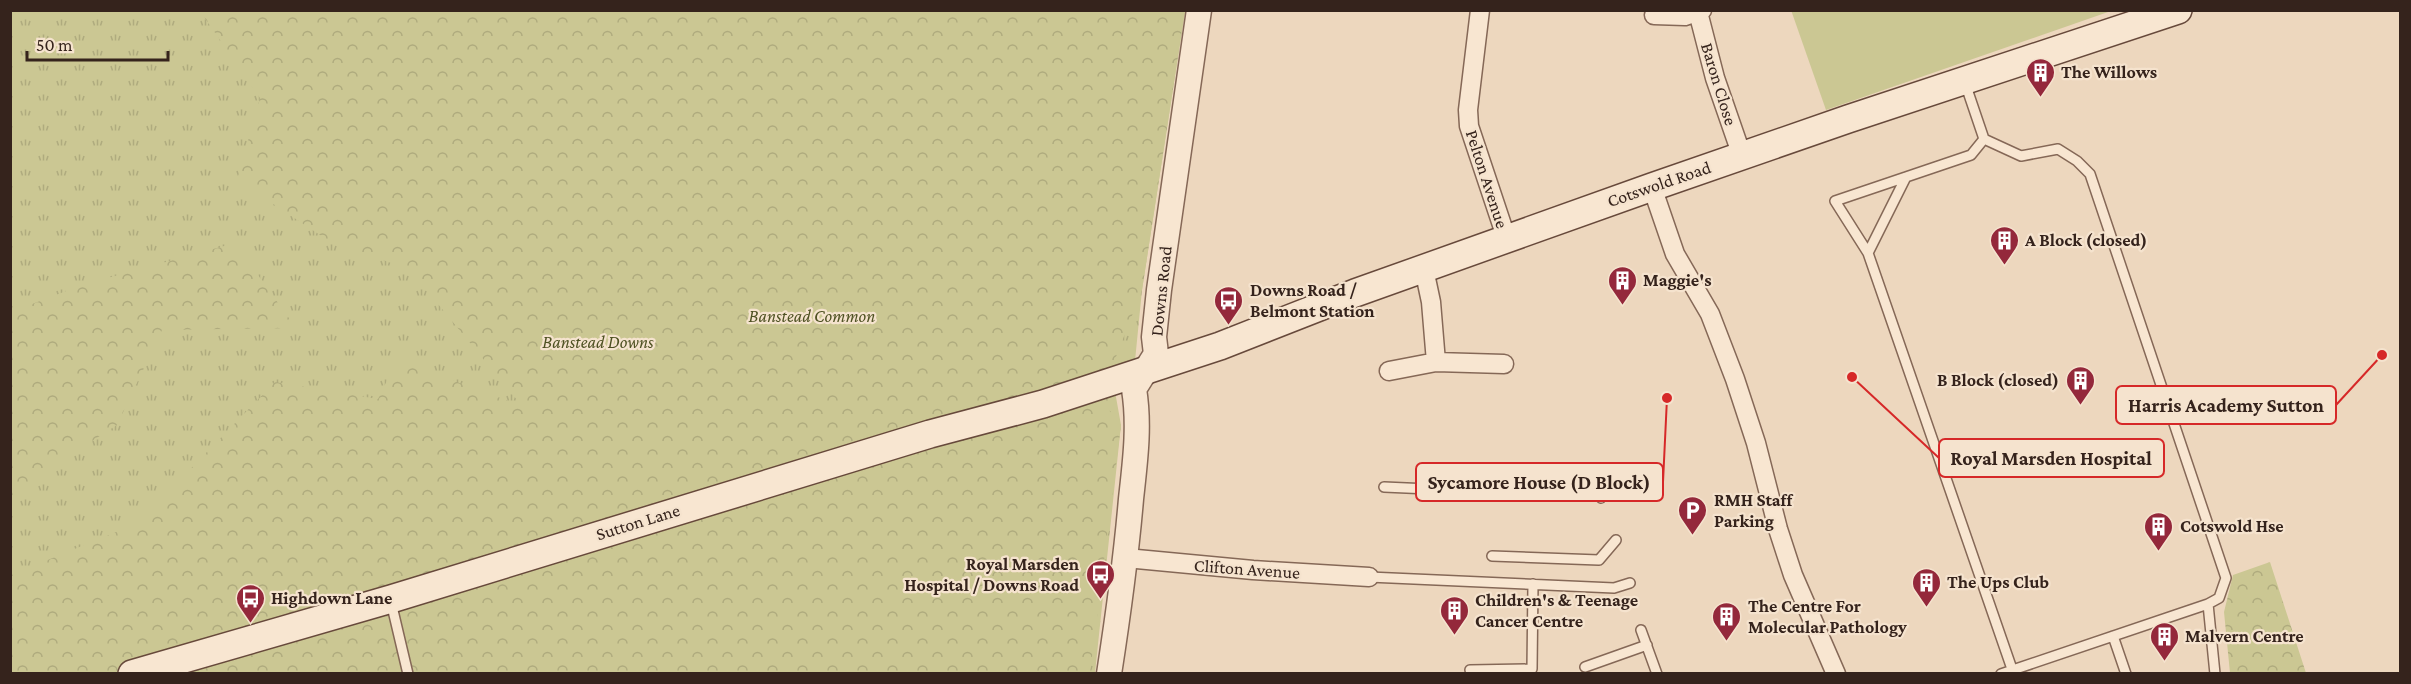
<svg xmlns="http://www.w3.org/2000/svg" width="2411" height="684" font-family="'Crimson Pro',serif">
<defs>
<pattern id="grass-tufts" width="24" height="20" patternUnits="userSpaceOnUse" patternTransform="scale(1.5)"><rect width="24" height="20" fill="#cbc793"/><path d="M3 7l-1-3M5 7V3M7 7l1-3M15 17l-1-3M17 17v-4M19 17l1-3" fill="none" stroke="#afab7e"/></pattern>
<pattern id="forest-crowns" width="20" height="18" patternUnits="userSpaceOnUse" patternTransform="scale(1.5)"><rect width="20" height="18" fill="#cbc793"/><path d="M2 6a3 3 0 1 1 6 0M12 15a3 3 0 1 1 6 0" fill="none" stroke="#afab7e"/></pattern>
</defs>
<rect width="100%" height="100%" fill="#edd7be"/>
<!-- grass -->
<path fill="url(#grass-tufts)" d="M10,11H1185L1142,290L1135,361L1111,369L1121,425L1095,673H11Z"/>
<!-- forest -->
<path fill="url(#forest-crowns)" d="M200,11H1185L1142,290L1112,367L1108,409L1121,425L1090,673L11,674V575L138,523L275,382L378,399L397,360L522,406L410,270L326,239L237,180L260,98Z
M235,243L296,328L162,330L117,425L20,487L11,497V312L82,285Z
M2270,562L2306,673H2230L2224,612L2233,575Z"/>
<!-- garden -->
<path fill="#cbc793" d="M1791,10H2111V11L1826,110Z"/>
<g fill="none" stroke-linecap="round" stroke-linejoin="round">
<defs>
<path id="service" d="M1965,83L1984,139L2021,156L2058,149L2077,161L2090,174L2226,578L2219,598L2208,604L2001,674
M1984,139L1971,155L1906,177L1868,253L2012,669
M1868,253L1835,201L1906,177
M1384,487L1429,489L1443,471L1585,476L1601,498
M1492,556L1599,560L1616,540
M1369,577L1614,588L1630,583
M391,602L408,674
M2208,604L2215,674
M1641,630L1657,674
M2113,636L2126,674
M1585,667L1647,645
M1470,670L1532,669L1533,584"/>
<path id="minor" d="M1480,10L1468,110L1469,126L1507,240
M1698,12L1715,78L1742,156
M1654,15L1685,16L1702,10
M1652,187L1675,254L1710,314L1735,379L1756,443L1778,529L1793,575L1836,674
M1424,269L1431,302L1436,362
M1389,371L1436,362L1504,364
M1126,558L1253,570L1369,577"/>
<path id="tertiary" d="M1109,674C1118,616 1126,558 1131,499C1135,462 1140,426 1134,389L1156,354L1154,337L1159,290L1199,10"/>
<path id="secondary" d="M132,674L391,599L930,434L1043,404L1220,346L1355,293L1652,187L1848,119L2178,10"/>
</defs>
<!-- service casing -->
<use href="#service" stroke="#856857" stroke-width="12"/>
<!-- minor casing -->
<use href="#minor" stroke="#856857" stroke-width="21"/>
<!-- tertiary casing -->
<use href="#tertiary" stroke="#856857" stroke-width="27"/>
<!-- secondary casing -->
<use href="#secondary" stroke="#67493b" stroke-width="30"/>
<!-- service -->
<use href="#service" stroke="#f8e6d1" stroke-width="9"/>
<!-- minor -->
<use href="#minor" stroke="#f8e6d1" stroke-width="18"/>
<!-- tertiary -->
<use href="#tertiary" stroke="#f8e6d1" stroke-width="24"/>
<!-- secondary -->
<use href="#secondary" stroke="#f8e6d1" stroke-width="27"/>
</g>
<!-- icons -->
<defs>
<symbol id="building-pin" viewBox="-11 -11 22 30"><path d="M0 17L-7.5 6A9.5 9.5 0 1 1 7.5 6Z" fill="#94283b" stroke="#f5e3ce"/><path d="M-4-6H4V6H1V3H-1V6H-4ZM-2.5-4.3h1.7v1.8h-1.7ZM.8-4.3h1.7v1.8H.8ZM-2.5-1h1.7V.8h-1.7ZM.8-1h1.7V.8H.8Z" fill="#fff"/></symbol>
<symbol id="bus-pin" viewBox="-11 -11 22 30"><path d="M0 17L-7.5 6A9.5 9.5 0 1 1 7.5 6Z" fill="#94283b" stroke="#f5e3ce"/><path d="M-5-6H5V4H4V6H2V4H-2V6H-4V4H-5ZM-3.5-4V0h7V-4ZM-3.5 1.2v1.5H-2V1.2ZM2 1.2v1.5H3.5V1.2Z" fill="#fff"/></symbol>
<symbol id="parking-pin" viewBox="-11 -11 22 30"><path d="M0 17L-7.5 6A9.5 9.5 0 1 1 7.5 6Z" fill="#94283b" stroke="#f5e3ce"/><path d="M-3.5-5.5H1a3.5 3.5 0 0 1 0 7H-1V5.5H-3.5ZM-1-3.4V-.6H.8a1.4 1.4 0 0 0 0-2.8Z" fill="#fff"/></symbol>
</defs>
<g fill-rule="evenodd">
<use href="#building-pin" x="2024" y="56" width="33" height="45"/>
<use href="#building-pin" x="1988" y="224" width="33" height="45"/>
<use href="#building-pin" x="1606" y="264" width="33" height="45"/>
<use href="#bus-pin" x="1212" y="284" width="33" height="45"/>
<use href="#building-pin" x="2064" y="364" width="33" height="45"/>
<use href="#parking-pin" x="1676" y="494" width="33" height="45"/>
<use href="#building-pin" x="2142" y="510" width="33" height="45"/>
<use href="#bus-pin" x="1084" y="558" width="33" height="45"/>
<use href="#building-pin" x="1910" y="566" width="33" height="45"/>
<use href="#bus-pin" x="234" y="582" width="33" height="45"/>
<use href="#building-pin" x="1438" y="594" width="33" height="45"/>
<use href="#building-pin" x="1710" y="600" width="33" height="45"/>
<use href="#building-pin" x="2148" y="620" width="33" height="45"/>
</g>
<g text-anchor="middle" stroke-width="4.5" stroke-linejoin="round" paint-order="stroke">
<!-- poi labels -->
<g font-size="18" font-weight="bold" fill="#35231c" stroke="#f5e3ce" text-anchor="start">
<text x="2061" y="78">The Willows</text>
<text x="2025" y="246">A Block (closed)</text>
<text x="1643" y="286">Maggie's</text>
<text x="1250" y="296">Downs Road /<tspan x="1250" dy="21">Belmont Station</tspan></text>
<text x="2059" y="386" text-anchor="end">B Block (closed)</text>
<text x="1714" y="506">RMH Staff<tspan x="1714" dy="21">Parking</tspan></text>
<text x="2180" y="532">Cotswold Hse</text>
<text x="1079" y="570" text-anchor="end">Royal Marsden<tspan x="1079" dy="21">Hospital / Downs Road</tspan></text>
<text x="1947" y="588">The Ups Club</text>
<text x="271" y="604">Highdown Lane</text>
<text x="1475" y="606">Children's &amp; Teenage<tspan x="1475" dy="21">Cancer Centre</tspan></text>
<text x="1748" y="612">The Centre For<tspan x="1748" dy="21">Molecular Pathology</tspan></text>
<text x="2185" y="642">Malvern Centre</text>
</g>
<!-- street labels -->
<g font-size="18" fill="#35231c" stroke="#f5e3ce">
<text transform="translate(1719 84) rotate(73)" y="6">Baron Close</text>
<text transform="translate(1487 179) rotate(72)" y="6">Pelton Avenue</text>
<text transform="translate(1659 184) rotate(-19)" y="6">Cotswold Road</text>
<text transform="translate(1161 291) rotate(-84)" y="6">Downs Road</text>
<text transform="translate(638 522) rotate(-17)" y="6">Sutton Lane</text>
<text transform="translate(1247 569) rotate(4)" y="6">Clifton Avenue</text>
</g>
<!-- park labels -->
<g font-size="18" font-style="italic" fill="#4e5122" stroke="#f5e3ce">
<text x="812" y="322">Banstead Common</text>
<text x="598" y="348">Banstead Downs</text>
</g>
</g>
<!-- callouts -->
<path fill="none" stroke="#d62828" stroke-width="2" d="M2382 355L2336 405M1852 377L1939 458M1667 398L1663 482"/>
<g fill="#d62828" stroke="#f5e3ce" stroke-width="2">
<circle cx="2382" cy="355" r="6"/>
<circle cx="1852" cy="377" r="6"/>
<circle cx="1667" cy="398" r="6"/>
</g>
<g fill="#f5e3ce" stroke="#d62828" stroke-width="2">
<rect x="2116" y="386" width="220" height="38" rx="6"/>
<rect x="1939" y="439" width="225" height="38" rx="6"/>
<rect x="1416" y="463" width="247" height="38" rx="6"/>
</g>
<g font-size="20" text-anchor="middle" font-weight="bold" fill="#35231c">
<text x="2226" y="412">Harris Academy Sutton</text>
<text x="2051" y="465">Royal Marsden Hospital</text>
<text x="1539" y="489">Sycamore House (D Block)</text>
</g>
<!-- border -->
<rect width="2411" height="684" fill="none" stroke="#35231c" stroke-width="24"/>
<!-- scale -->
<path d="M27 51v9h141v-9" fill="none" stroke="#35231c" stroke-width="3"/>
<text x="36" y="51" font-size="18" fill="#35231c" stroke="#f5e3ce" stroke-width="4.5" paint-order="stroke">50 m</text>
</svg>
